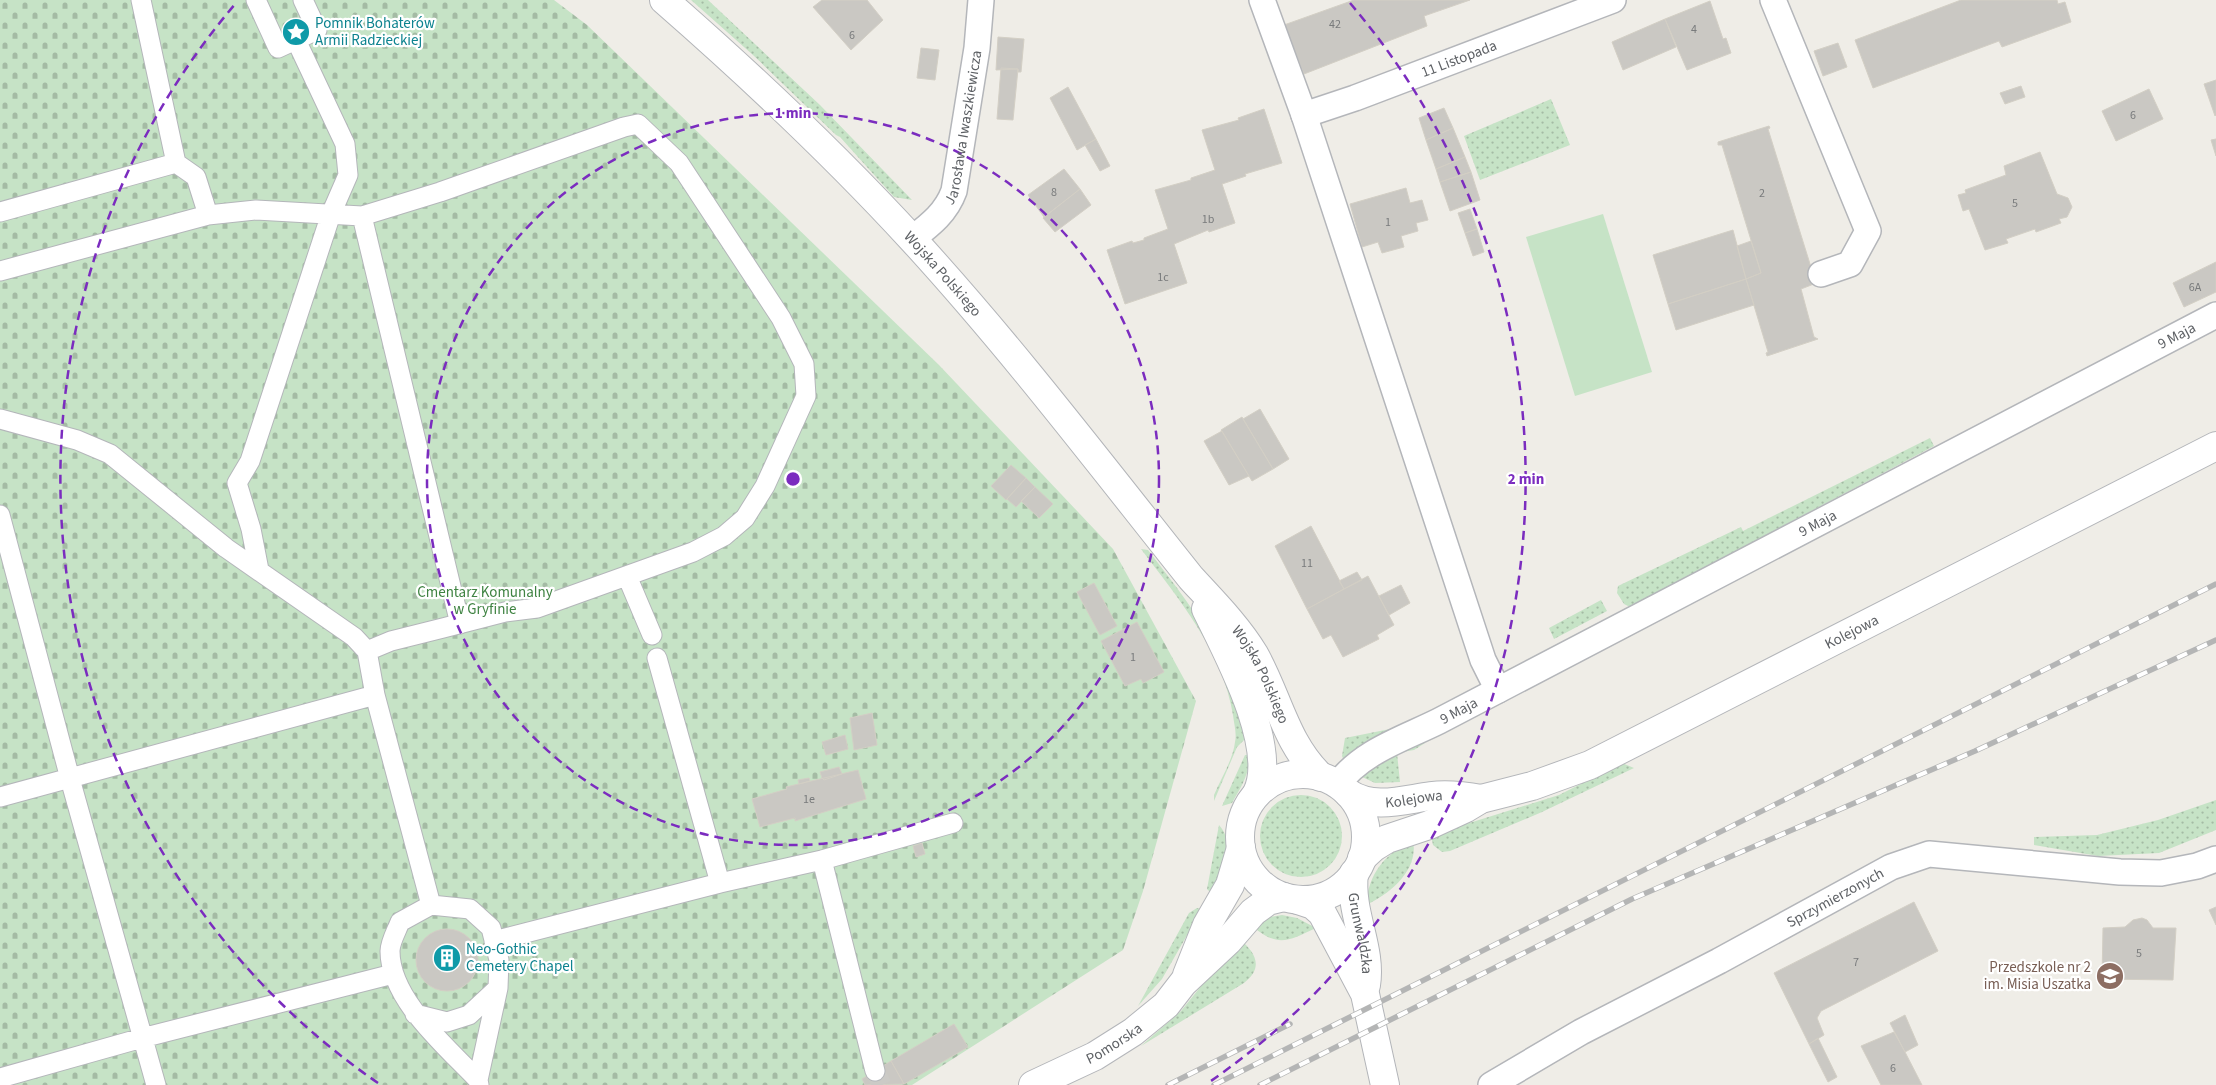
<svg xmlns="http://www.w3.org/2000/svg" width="2216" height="1085" font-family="'Source Sans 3',sans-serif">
<defs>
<pattern id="grass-dots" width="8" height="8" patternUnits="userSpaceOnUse" patternTransform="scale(1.25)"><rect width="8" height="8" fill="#c6e3c6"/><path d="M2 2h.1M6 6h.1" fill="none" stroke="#a4bba4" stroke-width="1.8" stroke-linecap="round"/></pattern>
<pattern id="cemetery-stones" width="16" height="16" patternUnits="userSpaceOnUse" patternTransform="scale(1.25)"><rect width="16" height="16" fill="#c6e3c6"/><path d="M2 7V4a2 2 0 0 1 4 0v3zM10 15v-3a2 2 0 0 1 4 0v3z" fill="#a4bba4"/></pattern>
</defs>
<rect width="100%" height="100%" fill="#efede7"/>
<!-- grass -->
<path fill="url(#grass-dots)" d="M691,0H708L820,105L912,200L894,197L840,137L836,135L753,55Z
M1551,99L1570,145L1480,180L1464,136Z
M1930,438L1934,446L1630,607L1624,604L1617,593L1618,586L1741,527L1743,531Z
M1141,549L1148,550C1173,583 1200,615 1217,653C1229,679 1238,708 1248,736L1237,747L1214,801V795C1221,778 1233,760 1235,742C1237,734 1234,724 1233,715C1223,652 1179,599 1141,549Z
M1601,600L1607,611L1554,639L1549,628Z
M1400,727L1344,761L1342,756L1345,738Z
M1421,737L1425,743L1414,750L1397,753L1400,782L1375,783L1360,776Z
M1245,755H1249C1250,774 1241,787 1232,803L1222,806Z
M1622,763L1634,768L1542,812L1450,851L1442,852L1433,845L1431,835L1559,795Z
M1260 836a41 41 0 1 1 82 0a41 41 0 1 1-82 0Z
M2216,800V830L2159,853L2098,856L2034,845V837L2097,835L2158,820Z
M1219,825C1238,847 1222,871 1211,893L1207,889Z
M1413,841C1419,870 1390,894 1366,905C1369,873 1384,854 1413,841Z
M1197,908L1202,909L1162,979L1138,1006L1189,913Z
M1282,915L1297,918L1316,928C1288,941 1278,948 1252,926L1265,918Z
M1239,939C1256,952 1264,968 1244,983L1141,1046L1181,1011Z"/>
<!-- cemetery -->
<path fill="url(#cemetery-stones)" d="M0,0H554L587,25L939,365L1113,549L1196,701L1143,891L1123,950L912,1085H0Z"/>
<!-- pitch -->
<path fill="#c6e3c6" d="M1603,214L1652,372L1575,396L1526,237Z"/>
<!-- building -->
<path fill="#cac8c3" stroke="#d3cfc5" d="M822,0H867L883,20L851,50L813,7Z
M1354,0H1470L1424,16L1427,26L1304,74L1284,25Z
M1961,0H2057L2058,4L2065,2L2071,22L2002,47L1999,41L1873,88L1855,40Z
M1710,1L1723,39L1726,38L1731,53L1687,70L1665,19Z
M1665,19L1676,47L1623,70L1612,42Z
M998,37L1024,39L1021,72H1018V69L996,70Z
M1838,43L1847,67L1823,76L1814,51Z
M921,48L939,50L935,80L917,78Z
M1001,68L1018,69L1013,120L997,119Z
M2216,80V115L2215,116L2204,84Z
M2021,86L2025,97L2005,104L2000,93Z
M1068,87L1096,139L1077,150L1050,98Z
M2149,89L2163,119L2116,141L2102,111Z
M1444,108L1453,128L1426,140L1419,118Z
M1264,109L1282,163L1245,174L1246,176L1222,184L1235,223L1209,232L1208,230L1174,244L1187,283L1125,304L1107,250L1132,241L1133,243L1144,240V238L1168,229L1155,190L1191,180V178L1215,170L1202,130L1239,120L1238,118Z
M1769,126L1770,128L1768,129L1815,280L1819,282L1801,289L1814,337L1818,339L1767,356L1766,353L1768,352L1746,279L1761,273L1722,145H1718V142Z
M1453,128L1465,157L1436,169L1426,140Z
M1096,139L1110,166L1100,171L1085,145Z
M2216,139V156L2211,140Z
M2040,152L2057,194L2068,198L2072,207L2067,217L2059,219L2061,223L2036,232L2035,229L2006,239L2008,243L1985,250L1969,209L1963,211L1958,195L1966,193L1965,190L2006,175L2004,166Z
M1465,157L1471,172L1440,182L1436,169Z
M1064,169L1080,189L1044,217L1028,195Z
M1471,172L1480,200L1450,211L1440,182Z
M1406,188L1410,203L1422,200L1428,220L1416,223L1418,231L1401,236L1404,247L1382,253L1378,242L1362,247L1350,204Z
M1080,189L1091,205L1055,232L1043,218Z
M1470,209L1477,229L1465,233L1458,213Z
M1477,229L1484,252L1473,256L1465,233Z
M1733,230L1746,279L1668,304L1653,255Z
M1751,241L1761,273L1746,279L1737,246Z
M2216,262V292L2184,307L2173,283Z
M1746,279L1754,305L1676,330L1668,304Z
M1260,409L1289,459L1273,469L1243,419Z
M1242,417L1273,469L1252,481L1221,430Z
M1222,431L1249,476L1229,485L1204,441Z
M1011,465L1026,478L1006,500L991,486Z
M1026,478L1035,487L1016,507L1007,499Z
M1035,487L1053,504L1039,518L1021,501Z
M1311,526L1344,589L1307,609L1275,546Z
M1357,572L1362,580L1344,589L1339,581Z
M1368,576L1394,625L1377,635L1379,639L1343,657L1331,635L1323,639L1307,609Z
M1094,583L1117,626L1100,635L1077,592Z
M1401,585L1410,603L1389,615L1379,596Z
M1137,622L1164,672L1143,683L1141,679L1125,686L1101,641Z
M872,713L877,745L854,750L850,718Z
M845,735L848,749L826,755L822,742Z
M839,767L842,774L824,780L822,778L820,772Z
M858,770L866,799L795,821V818L760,827L752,799L787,789L786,787Z
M809,778L810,781L799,784L798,780Z
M922,843L925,854L916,857L913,846Z
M1914,902L1938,951L1821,1011L1817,1018L1824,1035L1809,1044L1774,973Z
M2216,907V925L2209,910Z
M2142,918L2147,920L2153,928H2176L2173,980L2102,979L2103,928L2125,927L2133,920Z
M416 960a31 31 0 1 1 62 0a31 31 0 1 1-62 0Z
M1905,1015L1918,1045L1905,1052L1890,1023Z
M954,1024L968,1047L904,1084L891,1061Z
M1894,1032L1905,1052L1922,1085H1881L1861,1046Z
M1818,1038L1837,1077L1828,1082L1809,1044Z
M891,1061L904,1084L865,1085L862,1079Z"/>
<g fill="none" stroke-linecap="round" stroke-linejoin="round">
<!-- pedestrian-tunnel -->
<path stroke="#cbcac6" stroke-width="19" stroke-dasharray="19 9" stroke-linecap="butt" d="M875,1071L882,1085"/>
<defs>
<path id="pedestrian" d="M141,0L176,163L196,177L208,215
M256,0L278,48L317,30L303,0
M0,212L176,163
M362,216L460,624
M0,271L208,215L256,210L362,216L440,192L624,127L638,124L679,163L781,318L804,364L806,396L765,486L745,518L724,536L693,552L537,608L505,612L443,628L391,641L367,651
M0,419L77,440L110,454L226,548L354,637L367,651L375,695
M0,515L72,786L156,1085
M259,570L251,529L237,483L250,461L331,214L348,175L345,144L296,40
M627,576L652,635
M657,658L720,883
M0,797L375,695L431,905
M822,860L875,1071
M494,941L720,883L822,860L953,823
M415,1014L447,1022L469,1015L498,988
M0,1078L142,1038L393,974
M478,1080C447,1047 390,1000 390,951C390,942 397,930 400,922L431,905L470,909L491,928L499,960L498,988L478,1080L479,1085"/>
<g id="minor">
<path d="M1262,0L1304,115L1483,660L1498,690"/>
<path d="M1773,0L1868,231L1850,264L1821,274"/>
<path id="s1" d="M1304,115L1355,98L1613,0"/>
<path id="s2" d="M912,239C930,225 946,213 954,191L977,48L981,0"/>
<path id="s3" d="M1337,785C1362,751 1403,739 1439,721L2216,315"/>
<path id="s4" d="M1491,1085L1581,1032L1719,961L1891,867L1929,854L2120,872L2161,873L2197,866L2216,859"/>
</g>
<g id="tertiary">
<path id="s5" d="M1348,793C1374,810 1402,800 1431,796C1447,794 1465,796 1481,799"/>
<path id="s6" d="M1362,858L1374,847L1387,839L1429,825L1466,808L1481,799L1532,786L1590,765L2216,446"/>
<path d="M1187,975L1207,925L1230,885L1241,848"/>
<path id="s7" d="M1033,1085L1095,1056L1133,1032L1166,1005L1183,983L1228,941L1253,912L1268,901L1284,897"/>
</g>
<g id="secondary">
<path id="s8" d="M664,0C751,76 835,155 913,240C1012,348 1100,464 1191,578C1213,602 1237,626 1254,654C1278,696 1285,743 1321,777"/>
<path d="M1206,609C1227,652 1279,747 1257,793"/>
<circle cx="1303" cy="837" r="63"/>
<path id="s9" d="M1354,873C1349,913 1372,947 1366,985"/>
<path d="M1298,900L1313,905L1322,913L1365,994L1385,1085"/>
</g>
</defs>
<!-- pedestrian casing -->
<use href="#pedestrian" stroke="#b4b6ba" stroke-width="21"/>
<!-- minor casing -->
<use href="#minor" stroke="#b4b6ba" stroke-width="28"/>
<!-- tertiary casing -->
<use href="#tertiary" stroke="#b4b6ba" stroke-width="30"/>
<!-- secondary casing -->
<use href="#secondary" stroke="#b3b5b9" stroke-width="30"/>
<!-- pedestrian -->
<use href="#pedestrian" stroke="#fff" stroke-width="19"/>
<!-- minor -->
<use href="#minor" stroke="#fff" stroke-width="25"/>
<!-- tertiary -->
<use href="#tertiary" stroke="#fff" stroke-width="28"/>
<!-- secondary -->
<use href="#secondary" stroke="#fff" stroke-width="28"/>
<defs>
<path id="rail" d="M1168,1085L1290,1024
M1214,1085L2216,584
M1260,1085L1632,899L1975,751L2216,640"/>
</defs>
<!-- rail casing -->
<use href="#rail" stroke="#b4b5b5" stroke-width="5.5"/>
<!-- rail -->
<use href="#rail" stroke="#fff" stroke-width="4" stroke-dasharray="11" stroke-linecap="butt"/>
</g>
<!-- distance rings -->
<g fill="none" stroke="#7b2cbf" stroke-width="2.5" stroke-dasharray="9 6">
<circle cx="793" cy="479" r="366"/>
<path d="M378 1083A733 733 0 0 1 236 3M1350 3A733 733 0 0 1 1208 1083"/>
</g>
<!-- icons -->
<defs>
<symbol id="sight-disc" viewBox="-11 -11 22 22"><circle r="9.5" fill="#0f9aa8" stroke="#fff"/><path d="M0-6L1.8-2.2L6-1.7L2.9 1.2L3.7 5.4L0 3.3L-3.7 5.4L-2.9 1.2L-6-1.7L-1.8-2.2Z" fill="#fff"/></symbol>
<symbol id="building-disc" viewBox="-11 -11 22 22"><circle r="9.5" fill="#0f9aa8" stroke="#fff"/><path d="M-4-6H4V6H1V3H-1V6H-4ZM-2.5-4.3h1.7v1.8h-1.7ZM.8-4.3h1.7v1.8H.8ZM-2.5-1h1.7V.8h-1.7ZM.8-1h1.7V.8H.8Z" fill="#fff"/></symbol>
<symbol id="school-disc" viewBox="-11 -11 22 22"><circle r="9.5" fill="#8d6e63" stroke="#fff"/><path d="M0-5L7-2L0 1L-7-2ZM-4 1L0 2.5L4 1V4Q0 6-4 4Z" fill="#fff"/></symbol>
</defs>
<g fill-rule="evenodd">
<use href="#sight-disc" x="280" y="16" width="32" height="32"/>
<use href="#building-disc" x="431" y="942" width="32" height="32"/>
<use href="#school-disc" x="2094" y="960" width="32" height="32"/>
</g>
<g text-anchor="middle" stroke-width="4.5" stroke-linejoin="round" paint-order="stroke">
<!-- number labels -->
<g font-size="12" fill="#797b7c">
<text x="1335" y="28">42</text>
<text x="1694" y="33">4</text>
<text x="852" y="39">6</text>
<text x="2133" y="119">6</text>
<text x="1054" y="196">8</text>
<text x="1762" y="197">2</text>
<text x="2015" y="207">5</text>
<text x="1208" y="223">1b</text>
<text x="1388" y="226">1</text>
<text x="1163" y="281">1c</text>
<text x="2195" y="291">6A</text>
<text x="1307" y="567">11</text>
<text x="1133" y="661">1</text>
<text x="809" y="803">1e</text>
<text x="2139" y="957">5</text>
<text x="1856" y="966">7</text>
<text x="1893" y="1072">6</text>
</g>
<!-- culture labels -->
<g font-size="15" fill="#0d838f" stroke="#fff" text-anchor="start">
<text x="315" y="28">Pomnik Bohaterów<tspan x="315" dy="17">Armii Radzieckiej</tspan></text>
<text x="466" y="954">Neo-Gothic<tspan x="466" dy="17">Cemetery Chapel</tspan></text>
</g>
<!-- street labels -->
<g font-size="15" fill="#5e6165" stroke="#fff">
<text dy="5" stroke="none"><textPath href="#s1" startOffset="165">11 Listopada</textPath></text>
<text dy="5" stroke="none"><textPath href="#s2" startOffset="129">Jarosława Iwaszkiewicza</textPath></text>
<text dy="5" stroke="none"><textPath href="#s8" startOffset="391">Wojska Polskiego</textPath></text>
<text dy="5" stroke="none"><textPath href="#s3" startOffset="954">9 Maja</textPath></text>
<text dy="5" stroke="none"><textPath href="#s3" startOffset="549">9 Maja</textPath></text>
<text dy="5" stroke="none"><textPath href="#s6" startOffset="542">Kolejowa</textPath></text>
<text dy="5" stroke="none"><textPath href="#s8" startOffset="904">Wojska Polskiego</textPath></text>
<text dy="5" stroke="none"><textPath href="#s3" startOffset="144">9 Maja</textPath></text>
<text dy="5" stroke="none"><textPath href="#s5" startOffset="68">Kolejowa</textPath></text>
<text dy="5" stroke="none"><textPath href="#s4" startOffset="392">Sprzymierzonych</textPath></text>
<text dy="5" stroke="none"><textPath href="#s9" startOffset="61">Grunwaldzka</textPath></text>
<text dy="5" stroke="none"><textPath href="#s7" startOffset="91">Pomorska</textPath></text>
</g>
<!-- park labels -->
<g font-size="15" fill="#3f8342" stroke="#fff">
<text x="485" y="597">Cmentarz Komunalny<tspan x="485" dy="17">w Gryfinie</tspan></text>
</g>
<!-- education labels -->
<g font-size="15" fill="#785e54" stroke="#fff" text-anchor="end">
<text x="2091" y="972">Przedszkole nr 2<tspan x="2091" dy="17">im. Misia Uszatka</tspan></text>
</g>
</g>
<circle cx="793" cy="479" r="8" fill="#7b2cbf" stroke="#fff" stroke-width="2.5"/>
<g font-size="15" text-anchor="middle" font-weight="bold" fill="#7b2cbf" stroke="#fff" stroke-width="4.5" stroke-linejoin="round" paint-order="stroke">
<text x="793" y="118">1 min</text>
<text x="1526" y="484">2 min</text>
</g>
</svg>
